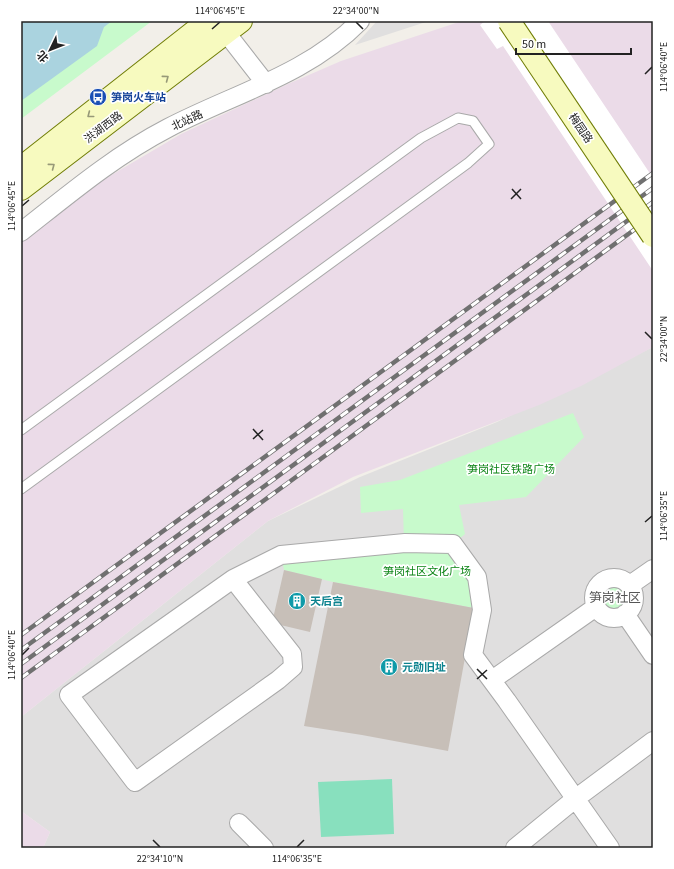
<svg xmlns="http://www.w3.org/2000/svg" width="674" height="869" font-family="'Source Sans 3','Noto Sans SC',sans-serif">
<rect width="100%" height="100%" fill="#f2efe9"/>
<!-- residential -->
<path fill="#e0dfdf" d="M377,21H429L355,45Z
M653,347V848H43L50,832L21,811V717L268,521L360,477L497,422Z"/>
<!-- industrial -->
<path fill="#ebdbe8" d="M462,21H653V347L581,386L539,405L353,477L268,521L21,717V238L103,180L181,134L288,84L341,61Z
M21,811L50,832L43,848H21Z"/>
<!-- park -->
<path fill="#c8facc" d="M21,21H152L21,119Z
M573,413L584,437L526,497L459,505L465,534L453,544L471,582L474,608L333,582L284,570L281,555L404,543L403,509L361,513L360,487L400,480Z
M595 598a19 19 0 1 1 38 0a19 19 0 1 1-38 0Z"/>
<!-- pitch -->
<path fill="#88e0be" d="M392,779L394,834L321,837L318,782Z"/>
<!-- water -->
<path fill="#aad3df" d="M21,21H112L104,27L97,46L21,101Z"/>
<!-- pier -->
<path fill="#fff" d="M485,21H548L653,178V271L503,46L497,49L480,25Z"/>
<!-- building -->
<path fill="#c7bfb8" d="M284,570L322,579L310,632L272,623Z
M333,582L474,608L448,751L362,735L304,726Z"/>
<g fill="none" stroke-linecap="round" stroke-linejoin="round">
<defs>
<path id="lane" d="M21,430L421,138L458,118L473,121L489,144L468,163L21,489"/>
<path id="street" d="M217,21L266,84
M21,232C68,195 114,156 168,128C233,94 307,75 360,21
M594 598a20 20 0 1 1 40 0a20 20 0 1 1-40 0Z
M233,579L292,654L293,667L278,680L135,782L69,695Z
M233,579L281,555L405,543L453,544L477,577L482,610L473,655L507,701L610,848
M630,585L653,569
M625,614L653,655
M492,680L596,607
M239,823L264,848
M515,848L575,799L653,741"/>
<path id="secondary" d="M21,168L208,21
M21,189L241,21"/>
</defs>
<!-- lane casing -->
<use href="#lane" stroke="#a9a9a9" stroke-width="11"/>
<!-- street casing -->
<use href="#street" stroke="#a9a9a9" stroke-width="20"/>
<!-- secondary casing -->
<use href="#secondary" stroke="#707d05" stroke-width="24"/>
<!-- lane -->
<use href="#lane" stroke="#fff" stroke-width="9"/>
<!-- street -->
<use href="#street" stroke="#fff" stroke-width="18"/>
<!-- secondary -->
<use href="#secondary" stroke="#f7fabf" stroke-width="22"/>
<defs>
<path id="rail" d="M21,635L653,173
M21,650L653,188
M21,664L653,202
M21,678L653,216"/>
</defs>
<!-- rail casing -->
<use href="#rail" stroke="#707070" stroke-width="4.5"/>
<!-- rail -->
<use href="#rail" stroke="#fff" stroke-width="3" stroke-dasharray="9" stroke-linecap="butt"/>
<defs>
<path id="secondary-bridge" d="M509,21L653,236"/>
</defs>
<!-- secondary-bridge casing -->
<use href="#secondary-bridge" stroke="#707d05" stroke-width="24" stroke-linecap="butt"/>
<!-- secondary-bridge -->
<use href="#secondary-bridge" stroke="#f7fabf" stroke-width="22"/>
</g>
<!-- one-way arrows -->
<defs><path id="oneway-chevron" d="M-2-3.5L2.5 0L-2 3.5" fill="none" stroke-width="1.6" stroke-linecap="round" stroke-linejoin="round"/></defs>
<g stroke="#979978">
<use href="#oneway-chevron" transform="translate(166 78) rotate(-37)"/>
<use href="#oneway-chevron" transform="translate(90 115) rotate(142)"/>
<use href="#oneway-chevron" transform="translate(52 166) rotate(-37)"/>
</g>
<!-- ticks -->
<path fill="none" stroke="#222" stroke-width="1.5" d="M356,22L363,29M212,29L220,22M645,74L652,67M512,189L521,199M511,199L521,189M22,206L29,200M645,332L652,339M253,429L263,440M253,439L263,430M645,522L652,516M22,655L29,648M477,669L487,679M477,679L487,670M153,840L160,847M297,847L304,840"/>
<!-- icons -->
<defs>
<symbol id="bus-disc" viewBox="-11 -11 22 22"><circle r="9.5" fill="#1a4fb4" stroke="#fff"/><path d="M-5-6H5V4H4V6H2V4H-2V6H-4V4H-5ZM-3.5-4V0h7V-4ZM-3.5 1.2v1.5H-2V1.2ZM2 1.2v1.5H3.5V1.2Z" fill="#fff"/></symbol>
<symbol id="building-disc" viewBox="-11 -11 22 22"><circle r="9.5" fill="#0f9aa8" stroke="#fff"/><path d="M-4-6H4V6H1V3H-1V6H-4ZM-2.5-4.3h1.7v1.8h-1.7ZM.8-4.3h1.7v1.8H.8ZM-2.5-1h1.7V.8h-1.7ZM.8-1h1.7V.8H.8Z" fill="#fff"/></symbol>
</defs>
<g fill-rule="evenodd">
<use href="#bus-disc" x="88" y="87" width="20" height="20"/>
<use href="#building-disc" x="287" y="591" width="20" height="20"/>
<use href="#building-disc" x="379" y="657" width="20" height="20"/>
</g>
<g text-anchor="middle" stroke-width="3.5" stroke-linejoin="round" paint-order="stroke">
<!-- transit labels -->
<g font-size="11" font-weight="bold" fill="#164399" stroke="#fff" text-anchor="start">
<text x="111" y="101">笋岗火车站</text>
</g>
<!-- street labels -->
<g font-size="11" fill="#222" stroke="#fff">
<text transform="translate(187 120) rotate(-25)" y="4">北站路</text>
<text transform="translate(103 127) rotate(-37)" y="4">洪湖西路</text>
<text transform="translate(581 128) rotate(56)" y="4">梅园路</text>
</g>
<!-- park labels -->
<g font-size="11" fill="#0c8416" stroke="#fff">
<text x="511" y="473">笋岗社区铁路广场</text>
<text x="427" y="575">笋岗社区文化广场</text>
</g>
<!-- culture labels -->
<g font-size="11" font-weight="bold" fill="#0d838f" stroke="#fff" text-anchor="start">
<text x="310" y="605">天后宫</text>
<text x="402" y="671">元勋旧址</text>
</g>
<!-- quarter labels -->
<g font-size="13" fill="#555" stroke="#fff">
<text x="615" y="602">笋岗社区</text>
</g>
</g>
<!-- border -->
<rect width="674" height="869" fill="none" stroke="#ffffff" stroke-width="44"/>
<!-- north arrow -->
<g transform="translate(50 50) rotate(227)" stroke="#ffffff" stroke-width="3" paint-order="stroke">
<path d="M0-3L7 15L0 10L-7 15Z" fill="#222222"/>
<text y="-6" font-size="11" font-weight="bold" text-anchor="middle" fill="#222222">北</text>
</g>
<!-- scale -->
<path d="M516 48v6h115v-6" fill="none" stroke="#222222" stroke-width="2"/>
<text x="522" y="48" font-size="12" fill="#222222" stroke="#ffffff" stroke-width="3" paint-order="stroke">50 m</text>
<rect x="22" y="22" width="630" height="825" fill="none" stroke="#222" stroke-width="1.5"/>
<g font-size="10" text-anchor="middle" fill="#222">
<text x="220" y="14">114°06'45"E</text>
<text x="356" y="14">22°34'00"N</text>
<text transform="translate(663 67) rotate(-90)" y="4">114°06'40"E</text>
<text transform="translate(11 206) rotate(-90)" y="4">114°06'45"E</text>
<text transform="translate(663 339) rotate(-90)" y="4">22°34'00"N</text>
<text transform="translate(663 516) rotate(-90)" y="4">114°06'35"E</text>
<text transform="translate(11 655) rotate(-90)" y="4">114°06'40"E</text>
<text x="160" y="862">22°34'10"N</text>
<text x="297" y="862">114°06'35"E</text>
</g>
</svg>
